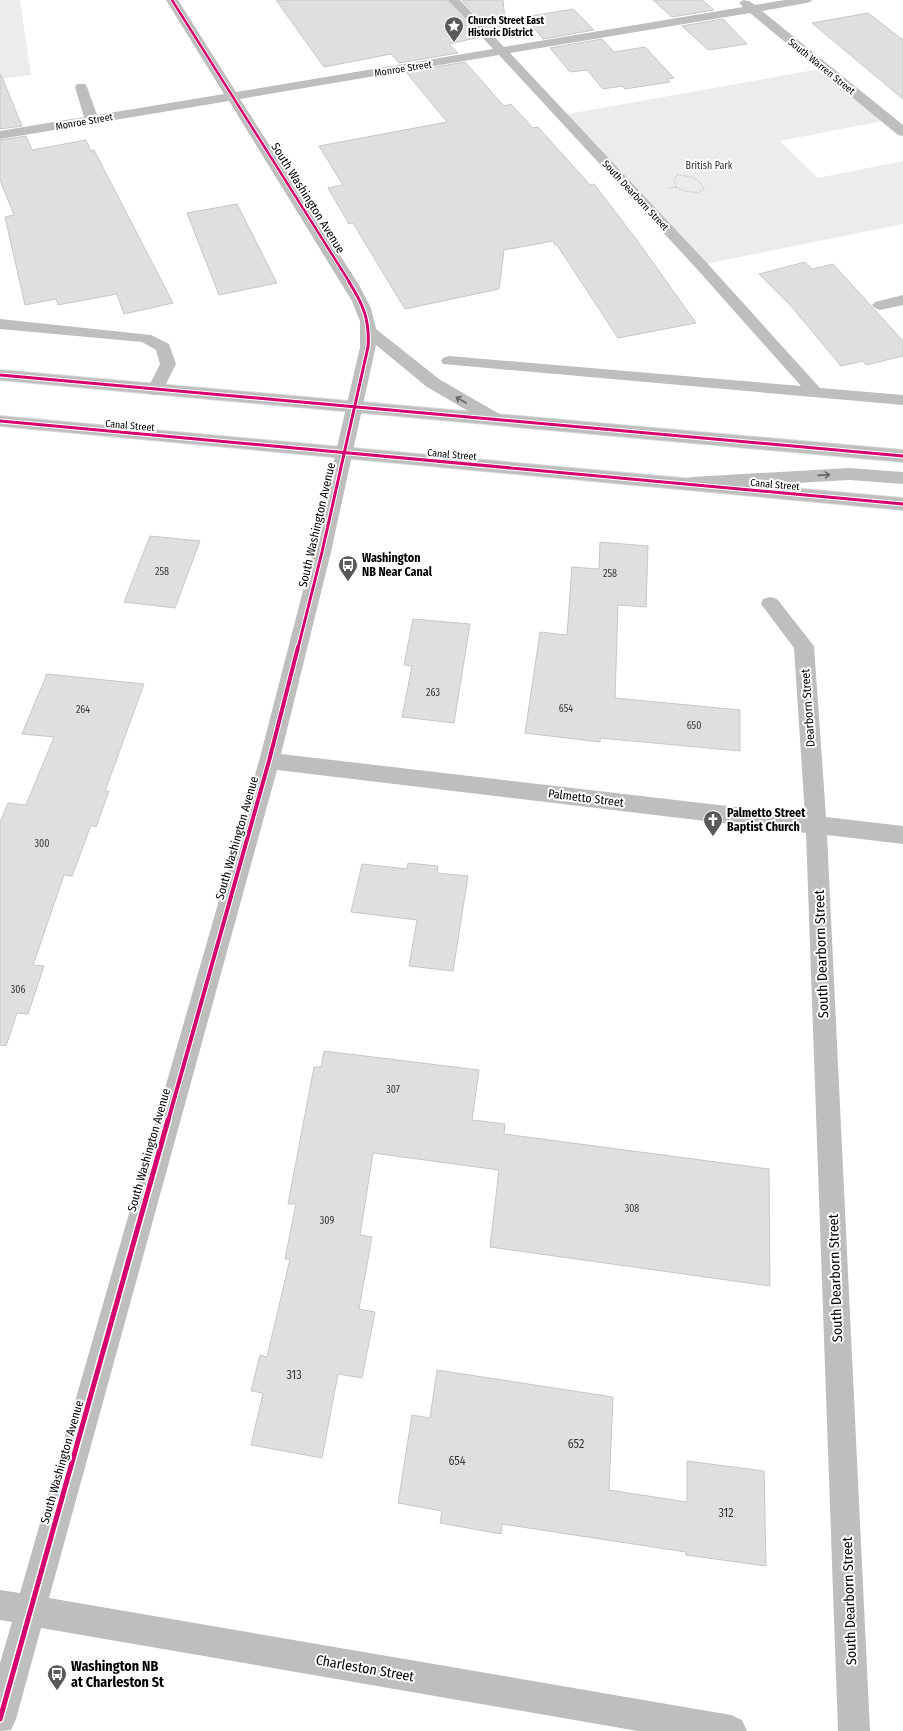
<svg xmlns="http://www.w3.org/2000/svg" width="903" height="1731" font-family="'Fira Sans Condensed',sans-serif">
<rect width="100%" height="100%" fill="#fff"/>
<!-- green -->
<path fill="#ececec" d="M0,0H20L31,75L0,79Z
M825,68L888,120L780,141L818,178L903,161V224L701,265L562,115Z"/>
<!-- building -->
<path fill="#dfdfdf" stroke="#c7c7c7" d="M276,0H447L480,37L449,44L458,53L399,63L391,54L324,67Z
M462,0H503L506,32L494,35Z
M653,0H702L714,10L672,17Z
M573,9L594,30L543,39L525,17Z
M868,13L903,40V99L812,23Z
M723,19L747,44L708,50L682,26Z
M602,39L614,52L645,47L674,78L667,79L670,82L625,89L622,86L603,89L587,70L570,72L550,48Z
M465,62L504,106L511,104L533,128L538,127L590,185L594,184L639,243L696,323L618,338L557,245H555L553,241L504,250L499,289L405,309L353,223L349,224L328,188L343,185L319,146L447,122L406,72Z
M0,75H1L22,126L0,129Z
M26,136L32,150L86,140L91,151L94,150L173,303L124,314L117,294L58,305L56,299L25,305L5,217L14,215L0,180V140Z
M237,204L277,283L219,295L187,213Z
M805,262L812,269L833,264L903,341V356L866,365L863,361L841,366L791,306L759,274Z
M150,536L200,541L175,608L124,602Z
M600,542L648,546L646,607L618,605L615,698L740,710V751L600,738V742L525,733L540,632L567,635L572,567L599,569Z
M413,619L470,624L454,723L402,717L412,666L404,665Z
M47,674L144,684L105,791H109L96,827L91,825L72,876L64,875L33,965L44,966L28,1014L17,1013L6,1046L0,1045V822L8,803L26,805L54,737L22,734Z
M408,863L438,866L437,873L468,876L453,971L409,966L417,920L351,912L362,864L407,869Z
M324,1051L479,1070L472,1120L505,1124L504,1134L769,1169L770,1286L490,1247L499,1170L373,1153L360,1235L372,1237L359,1309L375,1312L362,1378L338,1374L322,1458L251,1445L263,1393L251,1391L260,1355L267,1357L290,1259H285L296,1204H288L314,1067H321Z
M437,1370L613,1397L609,1490L687,1502V1461L764,1471L766,1566L686,1555V1552L502,1524L501,1534L440,1523L442,1511L398,1503L412,1415L430,1418Z"/>
<g fill="none" stroke-linecap="round" stroke-linejoin="round">
<defs>
<path id="major" d="M0,370L903,450V462L0,380Z
M0,416L903,498V510L0,426Z"/>
</defs>
<!-- major casing -->
<use href="#major" stroke="#dbdbdb" stroke-width="2"/>
<!-- path -->
<path stroke="#b9b9b9" stroke-width="1.5" stroke-dasharray="0.5 1" stroke-linecap="butt" d="M677,175C690,176 698,177 704,189L698,193L685,191L676,187L674,180Z
M668,188L676,187"/>
<!-- minor -->
<path fill="#bebebe" fill-rule="evenodd" d="M166,0H178L236,92L493,49L448,0H460L504,47L743,7L739,3L743,0L749,1L755,5L785,0H812L810,2L806,3L762,11L903,125V136L898,135L750,13L510,53L706,262L820,388L903,395V405L443,364L441,361L443,358L449,356L801,386L696,268L499,55L240,99L359,285L371,308L376,329L439,379L501,415L503,419L501,423L495,424L489,423L427,387L376,345L331,552L281,754L805,815L794,648L761,604L763,599L770,597L777,599L814,646L826,817L903,826V844L827,835L870,1731H838L806,833L277,770L49,1598L731,1715L742,1720L747,1731H638L41,1628L16,1719L11,1730L0,1731V1663L12,1622L0,1620V1590L20,1593L259,761L313,552L360,347V321L352,301L229,101L0,139V131L84,117L75,87L77,84H85L87,87L97,115L224,94Z
M903,295V305L880,310L875,308L872,305L875,302Z
M0,319L151,335L169,344L176,364L161,394L155,395L149,394L147,390L160,364L156,350L142,342L0,329Z
M849,468L903,472V484L849,480L692,489L686,487L683,483L686,479L692,477Z"/>
<!-- major -->
<use href="#major" fill="#bebebe" fill-rule="evenodd"/>
<defs>
<path id="cycleway-far3" d="M172,0L350,283"/>
<path id="cycleway-far2" d="M0,375L903,456
M0,421L903,504
M298,648L322,552L368,347C370,320 363,304 349,282"/>
<path id="cycleway-far1" d="M168,1121L269,761L298,647"/>
<path id="cycleway" d="M0,1719L168,1120"/>
</defs>
<!-- cycleway-far3 casing -->
<use href="#cycleway-far3" stroke="#fff" stroke-width="4"/>
<!-- cycleway-far2 casing -->
<use href="#cycleway-far2" stroke="#fff" stroke-width="5"/>
<!-- cycleway-far1 casing -->
<use href="#cycleway-far1" stroke="#fff" stroke-width="6"/>
<!-- cycleway casing -->
<use href="#cycleway" stroke="#fff" stroke-width="8"/>
<!-- cycleway-far3 -->
<use href="#cycleway-far3" stroke="#d6006c" stroke-width="2.5"/>
<!-- cycleway-far2 -->
<use href="#cycleway-far2" stroke="#d6006c" stroke-width="3"/>
<!-- cycleway-far1 -->
<use href="#cycleway-far1" stroke="#d6006c" stroke-width="4"/>
<!-- cycleway -->
<use href="#cycleway" stroke="#d6006c" stroke-width="5"/>
</g>
<!-- one-way arrows -->
<defs><path id="oneway-shaft" d="M-6 0H5M1.5-3L5.5 0L1.5 3" fill="none" stroke-width="1.6" stroke-linecap="round" stroke-linejoin="round"/></defs>
<g stroke="#686868">
<use href="#oneway-shaft" transform="translate(461 400) rotate(-150)"/>
<use href="#oneway-shaft" transform="translate(824 475) rotate(-4)"/>
</g>
<!-- icons -->
<defs>
<symbol id="sight-pin" viewBox="-11 -11 22 30"><path d="M0 17L-7.5 6A9.5 9.5 0 1 1 7.5 6Z" fill="#595959" stroke="#fff"/><path d="M0-6L1.8-2.2L6-1.7L2.9 1.2L3.7 5.4L0 3.3L-3.7 5.4L-2.9 1.2L-6-1.7L-1.8-2.2Z" fill="#fff"/></symbol>
<symbol id="bus-pin" viewBox="-11 -11 22 30"><path d="M0 17L-7.5 6A9.5 9.5 0 1 1 7.5 6Z" fill="#595959" stroke="#fff"/><path d="M-5-6H5V4H4V6H2V4H-2V6H-4V4H-5ZM-3.5-4V0h7V-4ZM-3.5 1.2v1.5H-2V1.2ZM2 1.2v1.5H3.5V1.2Z" fill="#fff"/></symbol>
<symbol id="church-pin" viewBox="-11 -11 22 30"><path d="M0 17L-7.5 6A9.5 9.5 0 1 1 7.5 6Z" fill="#595959" stroke="#fff"/><path d="M-1.2-6h2.4v3.5h3.3v2.4h-3.3V6h-2.4V-.1h-3.3v-2.4h3.3Z" fill="#fff"/></symbol>
</defs>
<g fill-rule="evenodd">
<use href="#sight-pin" x="443" y="15" width="22" height="30"/>
<use href="#bus-pin" x="337" y="554" width="22" height="30"/>
<use href="#church-pin" x="702" y="809" width="22" height="30"/>
<use href="#bus-pin" x="46" y="1663" width="22" height="30"/>
</g>
<g text-anchor="middle" stroke-width="4" stroke-linejoin="round" paint-order="stroke">
<!-- far-poi labels -->
<g font-size="10" font-weight="bold" fill="#000" stroke="#fff" text-anchor="start">
<text x="468" y="24">Church Street East<tspan x="468" dy="12">Historic District</tspan></text>
</g>
<!-- far-street labels -->
<g font-size="10" fill="#000" stroke="#fff">
<text transform="translate(822 66) rotate(39)" y="4">South Warren Street</text>
<text transform="translate(403 68) rotate(-9)" y="4">Monroe Street</text>
<text transform="translate(84 121) rotate(-10)" y="4">Monroe Street</text>
<text transform="translate(636 195) rotate(47)" y="4">South Dearborn Street</text>
<text transform="translate(130 425) rotate(5)" y="4">Canal Street</text>
<text transform="translate(452 454) rotate(5)" y="4">Canal Street</text>
<text transform="translate(775 484) rotate(5)" y="4">Canal Street</text>
</g>
<!-- far-park labels -->
<g font-size="10" fill="#333" stroke="#fff">
<text x="709" y="169">British Park</text>
</g>
<!-- number labels -->
<g font-size="10" fill="#383838">
<text x="162" y="575">258</text>
<text x="610" y="577">258</text>
<text x="433" y="696">263</text>
<text x="566" y="712">654</text>
<text x="83" y="713">264</text>
<text x="694" y="729">650</text>
<text x="42" y="847">300</text>
<text x="18" y="993">306</text>
<text x="393" y="1093">307</text>
<text x="632" y="1212">308</text>
<text x="327" y="1224">309</text>
</g>
<!-- street labels -->
<g font-size="12" fill="#000" stroke="#fff">
<text transform="translate(308 198) rotate(58)" y="4">South Washington Avenue</text>
<text transform="translate(317 525) rotate(-77)" y="4">South Washington Avenue</text>
<text transform="translate(808 708) rotate(-94)" y="4">Dearborn Street</text>
<text transform="translate(586 798) rotate(7)" y="4">Palmetto Street</text>
<text transform="translate(237 838) rotate(-74)" y="4">South Washington Avenue</text>
<text transform="translate(149 1150) rotate(-74)" y="4">South Washington Avenue</text>
<text transform="translate(62 1462) rotate(-74)" y="4">South Washington Avenue</text>
</g>
<!-- poi labels -->
<g font-size="12" font-weight="bold" fill="#000" stroke="#fff" text-anchor="start">
<text x="362" y="562">Washington<tspan x="362" dy="14">NB Near Canal</tspan></text>
<text x="727" y="817">Palmetto Street<tspan x="727" dy="14">Baptist Church</tspan></text>
</g>
<!-- near-number labels -->
<g font-size="12" fill="#383838">
<text x="294" y="1379">313</text>
<text x="576" y="1448">652</text>
<text x="457" y="1465">654</text>
<text x="726" y="1517">312</text>
</g>
<!-- near-street labels -->
<g font-size="14" fill="#000" stroke="#fff">
<text transform="translate(821 954) rotate(-92)" y="5">South Dearborn Street</text>
<text transform="translate(835 1278) rotate(-92)" y="5">South Dearborn Street</text>
<text transform="translate(849 1601) rotate(-92)" y="5">South Dearborn Street</text>
<text transform="translate(365 1668) rotate(10)" y="5">Charleston Street</text>
</g>
<!-- near-poi labels -->
<g font-size="14" font-weight="bold" fill="#000" stroke="#fff" text-anchor="start">
<text x="71" y="1671">Washington NB<tspan x="71" dy="16">at Charleston St</tspan></text>
</g>
</g>
</svg>
